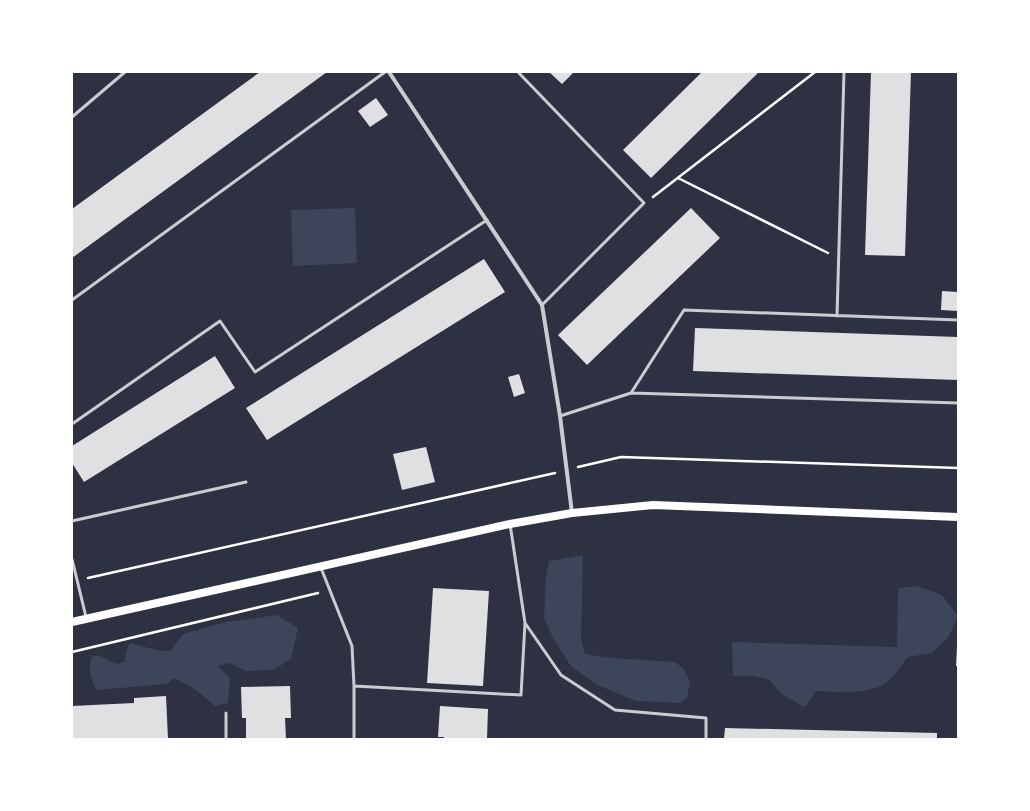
<svg xmlns="http://www.w3.org/2000/svg" width="1030" height="811" font-family="'Noto Sans',sans-serif">
<rect width="100%" height="100%" fill="#2d3142"/>
<!-- green -->
<path fill="#3c4559" d="M355,208L357,263L293,266L291,210Z
M583,555L581,638L585,654L610,658L675,662L684,669L690,682L687,698L680,703L636,701L595,684L570,665L553,638L544,618L546,576L549,561Z
M917,586L942,595L958,616L948,638L932,653L908,657C901,665 895,676 886,683C870,695 835,692 816,691L809,702L804,707L780,693L770,680L755,676H733L732,642L897,647L898,588Z
M277,615L298,628L291,659L273,670L246,671L229,663L218,666L230,678L228,703L215,706C202,694 190,685 174,678L167,684L97,690C90,679 89,670 91,657L98,655L117,664L124,662L126,652L130,643L160,651L171,650L183,634L227,622Z"/>
<!-- building -->
<path fill="#e0e0e3" d="M260,72H327L72,258V209Z
M549,72H574L562,84Z
M702,72H759L651,178L623,150Z
M871,72H911L905,256L865,255Z
M376,98L388,115L370,127L358,111Z
M691,208L720,238L587,365L558,335Z
M484,259L505,292L267,440L246,408Z
M942,291L958,292V311L941,310Z
M695,328L958,337V380L693,371Z
M215,356L235,388L84,482L72,463V446Z
M519,374L525,393L514,397L508,377Z
M426,447L435,482L402,490L393,454Z
M433,588L489,591L483,686L427,683Z
M957,647H958V666H956Z
M290,686L291,718H285L286,739H246V718H242L241,687Z
M166,696L168,739H72V706L134,703V698Z
M440,706L488,709L487,739H444V737H438Z
M725,728L937,733V739H724Z"/>
<g fill="none" stroke-linecap="round" stroke-linejoin="round">
<!-- path -->
<path stroke="#fff" stroke-width="2.5" d="M678,178L828,253
M653,197L815,72
M578,467L621,457L958,468
M88,578L555,473
M72,652L318,593"/>
<!-- service -->
<path stroke="#caccd0" stroke-width="3" d="M518,72L644,203L542,305
M72,117L125,72
M72,300L385,72
M837,316L844,72
M631,393L958,403
M560,416L631,393L684,310L958,320
M72,424L220,321L255,372L487,220
M72,521L246,482
M72,559L86,617
M321,568L352,646L354,686V739
M525,623L561,675L615,710L706,718V739
M354,686L521,695L525,623L510,524
M226,739V713"/>
<!-- minor -->
<path stroke="#caccd0" stroke-width="4" d="M389,72L542,305L560,416L572,513"/>
<!-- secondary -->
<path stroke="#fff" stroke-width="8" d="M72,622L510,524L572,513L653,505L958,517"/>
</g>
<!-- border -->
<rect width="1030" height="811" fill="none" stroke="#ffffff" stroke-width="146"/>
</svg>
